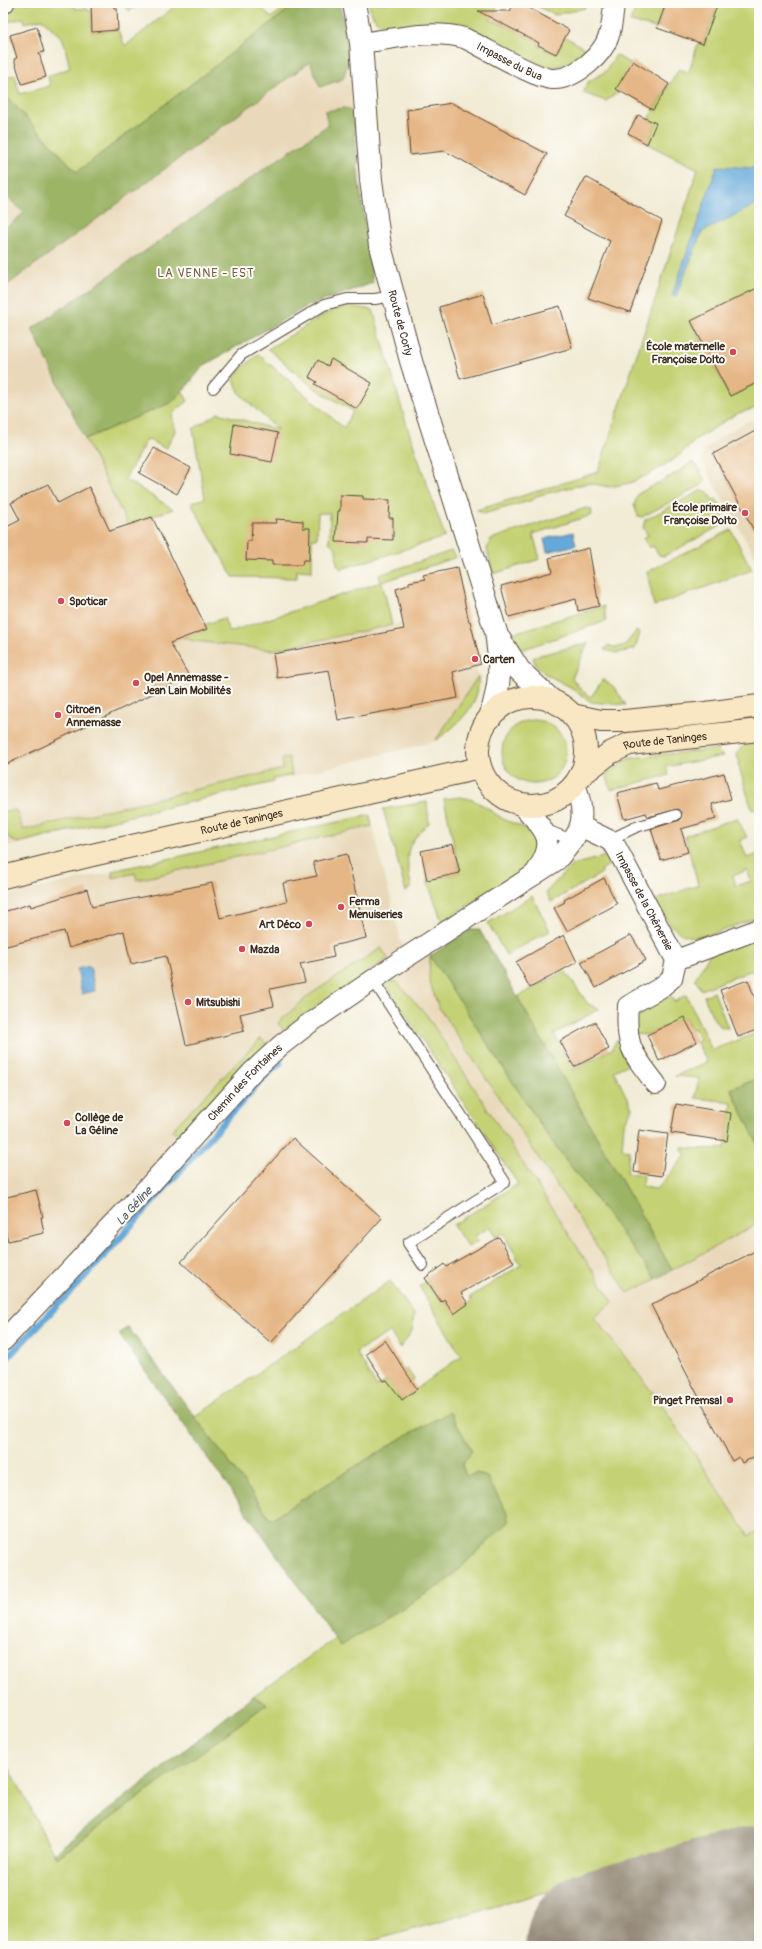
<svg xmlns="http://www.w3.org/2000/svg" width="762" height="1949" font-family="Pangolin,sans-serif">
<rect width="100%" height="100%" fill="#fdfcf7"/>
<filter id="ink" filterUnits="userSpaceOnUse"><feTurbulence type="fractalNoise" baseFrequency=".025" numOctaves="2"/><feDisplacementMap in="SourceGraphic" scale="8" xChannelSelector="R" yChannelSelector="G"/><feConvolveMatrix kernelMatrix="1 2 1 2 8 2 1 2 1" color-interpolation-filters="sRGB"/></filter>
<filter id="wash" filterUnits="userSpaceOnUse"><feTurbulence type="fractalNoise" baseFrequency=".012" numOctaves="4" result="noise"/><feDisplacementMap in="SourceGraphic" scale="16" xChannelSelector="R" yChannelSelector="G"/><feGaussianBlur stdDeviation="0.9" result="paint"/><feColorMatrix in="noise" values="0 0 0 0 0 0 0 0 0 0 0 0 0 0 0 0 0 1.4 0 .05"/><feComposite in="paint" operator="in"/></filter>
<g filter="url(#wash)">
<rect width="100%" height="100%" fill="#f2ecd6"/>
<!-- built -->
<path fill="#e9d9ba" d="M349,59L354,116L349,109L326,111L329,125L32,329L183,638L272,650L459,611L478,676L437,741L3,848V288L310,62L343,79Z
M3,192L24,213L3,230Z
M759,420V556L756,558L701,461L705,450L719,438L747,421Z
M370,815L401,941L407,955L415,951L430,956L548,1136L655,1278L759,1223V1531L749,1536L659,1401L594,1317L518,1184L386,985L268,1046L3,1331V896Z"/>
<!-- green -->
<path fill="#c4d274" stroke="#807e49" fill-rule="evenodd" d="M18,3H74L75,9L87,8L88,11L91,10L92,32L118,30L125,46L179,3H258L271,18L291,3H297L77,172L3,93V78L15,75L20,94L50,86L48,76L70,68L63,39L42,19L25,23L24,18L3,23V14Z
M123,3H139L130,11L124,7Z
M369,3H499L490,20L503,24L539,43L538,46L556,54L565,36L585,49C572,63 556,71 537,65L464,29L395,28C378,24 372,21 369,3Z
M531,3H586L585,8L555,15Z
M637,3H666L657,28L630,22Z
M718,3H759V287L691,322L730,396L759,382V407L736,414L698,438L676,458L651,473L630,483L609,487L588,483L536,496L533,500L483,514L477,510L598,472L698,169L647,144L656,124L648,119L679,69L689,72L698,43L703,44Z
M616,55L631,64L620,91L606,101L583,93L588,82L606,71Z
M350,306L373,310L407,426L445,537L341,569L337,565L336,548L329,542L330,513H318L317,538H312V571L297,570V578L233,577L191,503L205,498L193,429L218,413L278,430L240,394L233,377L258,354L344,428L353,411L314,388L268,349L332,310Z
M182,391L188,401L172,414L175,431L166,449L147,439L125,479L173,509L128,525L85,439L172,402Z
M692,462L697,466L705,480L702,485L642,517L638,516L634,505L638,494L680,471Z
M702,490L708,492L713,501L716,499L722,508L718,510L723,518L720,526L664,556L659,555L653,546L649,548L643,538L648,535L643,528L645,520Z
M586,508L591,509L592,515L533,534L540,559L493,574L487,549L491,539Z
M731,530L752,570L654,606L647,572Z
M451,551L457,557L382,582L392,625L272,650L195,641L183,638L207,629L204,625L224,618L229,632L381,582L379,575Z
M604,606L606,621L521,650L513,633Z
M636,631L640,633L635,649L618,653L604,650L608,645L616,648L625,645Z
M588,643L572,678L582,691L591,697L603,679L614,687L626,705L591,702L572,688L544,673L536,666L533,658L536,656Z
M478,676C482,704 457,726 436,740Z
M502 752a32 32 0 1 1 64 0a32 32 0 1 1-64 0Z
M759,742V807L752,810L738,764L740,763L736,753L744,745Z
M716,749L723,756L666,767L669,775L611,790L606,774L630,758Z
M289,758L292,775L273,779L274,782L17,843L9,838L3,825V811L16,810L23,830L283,769L282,759Z
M460,797C478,799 489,810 503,819C511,823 522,825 529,831C542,842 533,858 525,869L442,922L427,880L460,873L444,799Z
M427,802L429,823C403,848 406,852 411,886L406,892L383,809Z
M370,815L372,826L137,880L135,873L113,878L112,871Z
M737,818L747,837L740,840L747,858L759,854V916C742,923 698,944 682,934C670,927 662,913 653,901L698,885L685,836ZM747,870L751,881L736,886L733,876Z
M610,855L615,862L600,870L602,873L551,902L546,892L572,865Z
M532,896L550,931L506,955L488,923Z
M759,937V986L753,970L701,990L695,979L709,955Z
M381,948L388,958L285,1032L278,1023L308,996Z
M430,956L548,1136L656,1279L628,1293L438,1006L429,980Z
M565,971L588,1004L599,1009L554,1034L573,1070L612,1049L617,1039L627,1065L614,1071L632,1108L624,1124L622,1149L629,1150L627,1173L643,1175L642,1187L657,1189L686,1155L680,1148L724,1149L727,1141L732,1102L695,1098L699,1078L675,1076L707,1062L696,1041L700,1039L694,1028L691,1030L685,1017L647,1035L634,1034C634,1030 633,1025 634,1021C638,1008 659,1001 671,996L674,1002L686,995L712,1050L759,1032V1078L731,1089L759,1147V1223L672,1270L517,997Z
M390,981L397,982L426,1014L613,1302L594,1317L659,1401L749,1536L759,1531V1832L354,1946H3V1753L9,1767L56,1858L266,1704L253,1696L335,1639L340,1646L466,1476L462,1466L403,1437L271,1519L195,1417L390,1281L414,1314L412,1331L400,1348L390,1332L356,1352L377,1387L407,1369L414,1379L396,1392L402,1400L461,1356L419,1286L427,1281L441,1301L444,1299L454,1313L472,1301L470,1297L521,1265L503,1233L496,1237L490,1227L475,1236L478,1241L468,1247L453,1225L518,1184L386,985Z
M714,992L728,1028C714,1029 709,1007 704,996Z
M261,1038L268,1046L186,1130L179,1133L171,1131Z"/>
<!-- forest -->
<path fill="#9bb466" stroke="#6b6f42" d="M297,3H339L343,17L349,59L343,79L320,87L310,62L3,288V230L24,213L3,193V93L77,172Z
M344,108L349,109L354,116L359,181L373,283L307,306L203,366L189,384L172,402L85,439L32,329L328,125L325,111Z
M472,929H479L672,1270L656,1279L548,1136L430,956Z
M759,1078V1147L731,1089Z
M128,1327L271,1519L403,1437L450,1412L472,1451L462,1465L466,1476L477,1473L487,1477L506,1511L509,1522L444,1583L340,1646L267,1541L119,1334Z
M253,1696L267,1704L57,1858L54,1853Z"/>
<!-- water -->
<path fill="#65a9da" stroke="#506a7c" d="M717,166L759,168V203L702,232L676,296H672Z
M573,532L576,545L547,552L544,539Z
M90,966L95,991L82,994L77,969Z"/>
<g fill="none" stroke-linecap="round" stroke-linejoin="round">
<!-- stream -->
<path stroke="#65a9da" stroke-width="7" d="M3,1362L103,1257L261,1080L280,1063"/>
<!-- runway -->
<path stroke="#968b7a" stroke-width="153" d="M602,1946L759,1902"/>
</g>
<g id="blocks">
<!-- building -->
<path fill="#e6b786" d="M91,3H113L114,8H117L118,30L92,32Z
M514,3H520L569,30L556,54L538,45L539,43L478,11H510Z
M666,3H718L703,44L657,28Z
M37,27L44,52L39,53L46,77L22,84L14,59L17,58L10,35Z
M633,61L669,84L653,110L616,89Z
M452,103L547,154L525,195L445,151L410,155L407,110Z
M638,115L656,123L647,144L628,133Z
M586,177L662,221L630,312L588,298L610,241L564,216Z
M759,287V382L730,396L691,321Z
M483,294L492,325L560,306L572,348L460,379L439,307Z
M331,359L372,383L357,409L315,384L317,382L309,377L318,360L328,366Z
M234,424L278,433L272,462L230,454Z
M759,429V540L713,454Z
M154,448L191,468L177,494L139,473Z
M48,484L58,503L89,487L110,531L152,517L207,629L170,643L189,676L3,766V529L20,520L11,503Z
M340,495L363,496V499L390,500L389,518H393V540L368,539V543L336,542L338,511H340Z
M276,519L303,521V528H310L309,560H303L302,565H272V561L246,560L247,541H251L252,523H277Z
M589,548L599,606L578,611L576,599L509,617L501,586L552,572L549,558Z
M457,568L469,622L470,621L481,664L453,672L458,698L338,720L329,670L277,678L273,654L404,629L396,589L409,585V582L425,579L423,575Z
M724,773L731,799L712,804L716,819L681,829L688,852L661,860L651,829L680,820L682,814L678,809L648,817L646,813L624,819L617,793L656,783L658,790Z
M453,844L460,873L427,880L421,851Z
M347,854L366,938L332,946L334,957L300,964L305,982L270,989L274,1006L240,1014L244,1031L186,1045L166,956L131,964L124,931L69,948L64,931L3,947V912L30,904L31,907L87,889L92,907L212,883L220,918L287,902L283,883L317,876L313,862Z
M604,878L617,904L567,931L554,908L565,902L564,900Z
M564,935L577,962L530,988L516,962Z
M631,935L646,960L596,988L581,962Z
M748,980L759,1009V1029L738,1037L720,990Z
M684,1017L697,1042L659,1061L647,1035Z
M595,1022L609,1049L574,1067L560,1041Z
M676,1104L731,1113L727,1141L671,1133Z
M639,1130L668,1134L662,1176L634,1172Z
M293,1138L382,1218L271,1343L181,1262Z
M36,1190L43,1217H41L44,1233L8,1241L3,1221V1198Z
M499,1237L514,1263L461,1293L468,1304L454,1314L444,1299L441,1302L425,1278L444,1264L446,1267Z
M759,1249V1454L742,1463L739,1457L732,1461L651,1305Z
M385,1340L417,1389L402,1400L387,1380L384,1381L366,1354Z"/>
</g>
</g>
<g filter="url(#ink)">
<use href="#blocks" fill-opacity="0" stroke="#56473a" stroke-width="1"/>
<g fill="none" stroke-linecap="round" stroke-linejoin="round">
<defs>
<path id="service" d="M213,388L241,355L324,305L347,299H375L393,296
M544,829L564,837L575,836
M609,840L636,827L676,815
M373,980L505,1182L408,1243L423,1265"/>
<g id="minor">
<path d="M3,4L4,3"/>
<path id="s1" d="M361,43C394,39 431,29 464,38C484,47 534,78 552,79C565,80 578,72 588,64C610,46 612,30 614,3"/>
<path d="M522,805C547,833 558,840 534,875"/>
<path id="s2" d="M580,826L609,840L616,847L676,960L672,978L660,988L628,1006C625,1046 632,1053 656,1084"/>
<path d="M676,960L759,929"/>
<path id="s3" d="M3,1341L148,1187L253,1071L280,1046L307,1025L399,962L557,860C582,832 588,819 575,784"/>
</g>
<g id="tertiary">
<path id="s4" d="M354,3L361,43L371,180L380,246L411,361L496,632C501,667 501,683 490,718"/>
<path d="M500,640L519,670L552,701"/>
</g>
<g id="secondary">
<circle cx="532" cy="751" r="54"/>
<path d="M572,715L601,721H625L706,713L759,706"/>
<path id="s5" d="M580,776L610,753L629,744L759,730"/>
<path id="s6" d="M3,877L92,855L480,768"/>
</g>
</defs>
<!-- service casing -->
<use href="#service" stroke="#56473a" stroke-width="12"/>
<!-- minor casing -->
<use href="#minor" stroke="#56473a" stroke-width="22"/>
<!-- tertiary casing -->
<use href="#tertiary" stroke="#56473a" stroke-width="24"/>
<!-- secondary casing -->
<use href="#secondary" stroke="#56473a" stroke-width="24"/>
<!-- service -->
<use href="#service" stroke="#fff" stroke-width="10"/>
<!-- minor -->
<use href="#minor" stroke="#fff" stroke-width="20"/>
<!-- tertiary -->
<use href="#tertiary" stroke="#fff" stroke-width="22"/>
<!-- secondary -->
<use href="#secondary" stroke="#f9e7c3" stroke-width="22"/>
</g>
</g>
<!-- markers -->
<g fill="#d1495b" stroke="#fdfcf7" stroke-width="1.5">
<circle cx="733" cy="352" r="4"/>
<circle cx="745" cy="513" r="4"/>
<circle cx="61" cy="601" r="4"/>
<circle cx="475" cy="659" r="4"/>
<circle cx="136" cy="683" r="4"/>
<circle cx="58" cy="715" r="4"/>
<circle cx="341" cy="907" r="4"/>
<circle cx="309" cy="924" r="4"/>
<circle cx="242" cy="949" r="4"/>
<circle cx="188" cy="1002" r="4"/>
<circle cx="67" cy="1123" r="4"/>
<circle cx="730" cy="1400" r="4"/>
</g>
<g text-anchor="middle" stroke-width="4" stroke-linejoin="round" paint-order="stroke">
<!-- street labels -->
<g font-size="11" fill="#3b2a1e" stroke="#fdfcf7">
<text dy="4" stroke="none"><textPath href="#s1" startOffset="155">Impasse du Bua</textPath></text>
<text dy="4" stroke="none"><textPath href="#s4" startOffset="324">Route de Corly</textPath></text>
<text dy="4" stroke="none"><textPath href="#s5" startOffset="95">Route de Taninges</textPath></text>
<text dy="4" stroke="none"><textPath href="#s6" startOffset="245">Route de Taninges</textPath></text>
<text dy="4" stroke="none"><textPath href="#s2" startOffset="103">Impasse de la Chêneraie</textPath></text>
<text dy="4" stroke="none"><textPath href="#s3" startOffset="354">Chemin des Fontaines</textPath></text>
</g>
<!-- poi labels -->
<g font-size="11" font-weight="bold" fill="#3b2a1e" stroke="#fdfcf7" text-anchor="start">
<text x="725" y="350" text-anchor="end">École maternelle<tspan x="725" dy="13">Françoise Dolto</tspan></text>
<text x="737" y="511" text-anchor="end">École primaire<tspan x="737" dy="13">Françoise Dolto</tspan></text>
<text x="69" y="605">Spoticar</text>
<text x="483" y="663">Carten</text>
<text x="144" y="681">Opel Annemasse -<tspan x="144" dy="13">Jean Lain Mobilités</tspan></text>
<text x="66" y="713">Citroën<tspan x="66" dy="13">Annemasse</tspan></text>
<text x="349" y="905">Ferma<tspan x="349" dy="13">Menuiseries</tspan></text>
<text x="301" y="928" text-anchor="end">Art Déco</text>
<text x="250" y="953">Mazda</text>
<text x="196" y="1006">Mitsubishi</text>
<text x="75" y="1121">Collège de<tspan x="75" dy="13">La Géline</tspan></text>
<text x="722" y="1404" text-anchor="end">Pinget Premsal</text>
</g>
<!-- neighbourhood labels -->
<g font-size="12" letter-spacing="1" fill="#775b42" stroke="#fdfcf7">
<text x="206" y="277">LA VENNE - EST</text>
</g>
<!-- water labels -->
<g font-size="12" font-style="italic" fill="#4c5d69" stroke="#fdfcf7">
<text transform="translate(134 1206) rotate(-48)" y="4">La Géline</text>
</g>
</g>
<!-- margin -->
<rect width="762" height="1949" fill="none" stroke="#fdfcf7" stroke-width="16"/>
</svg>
